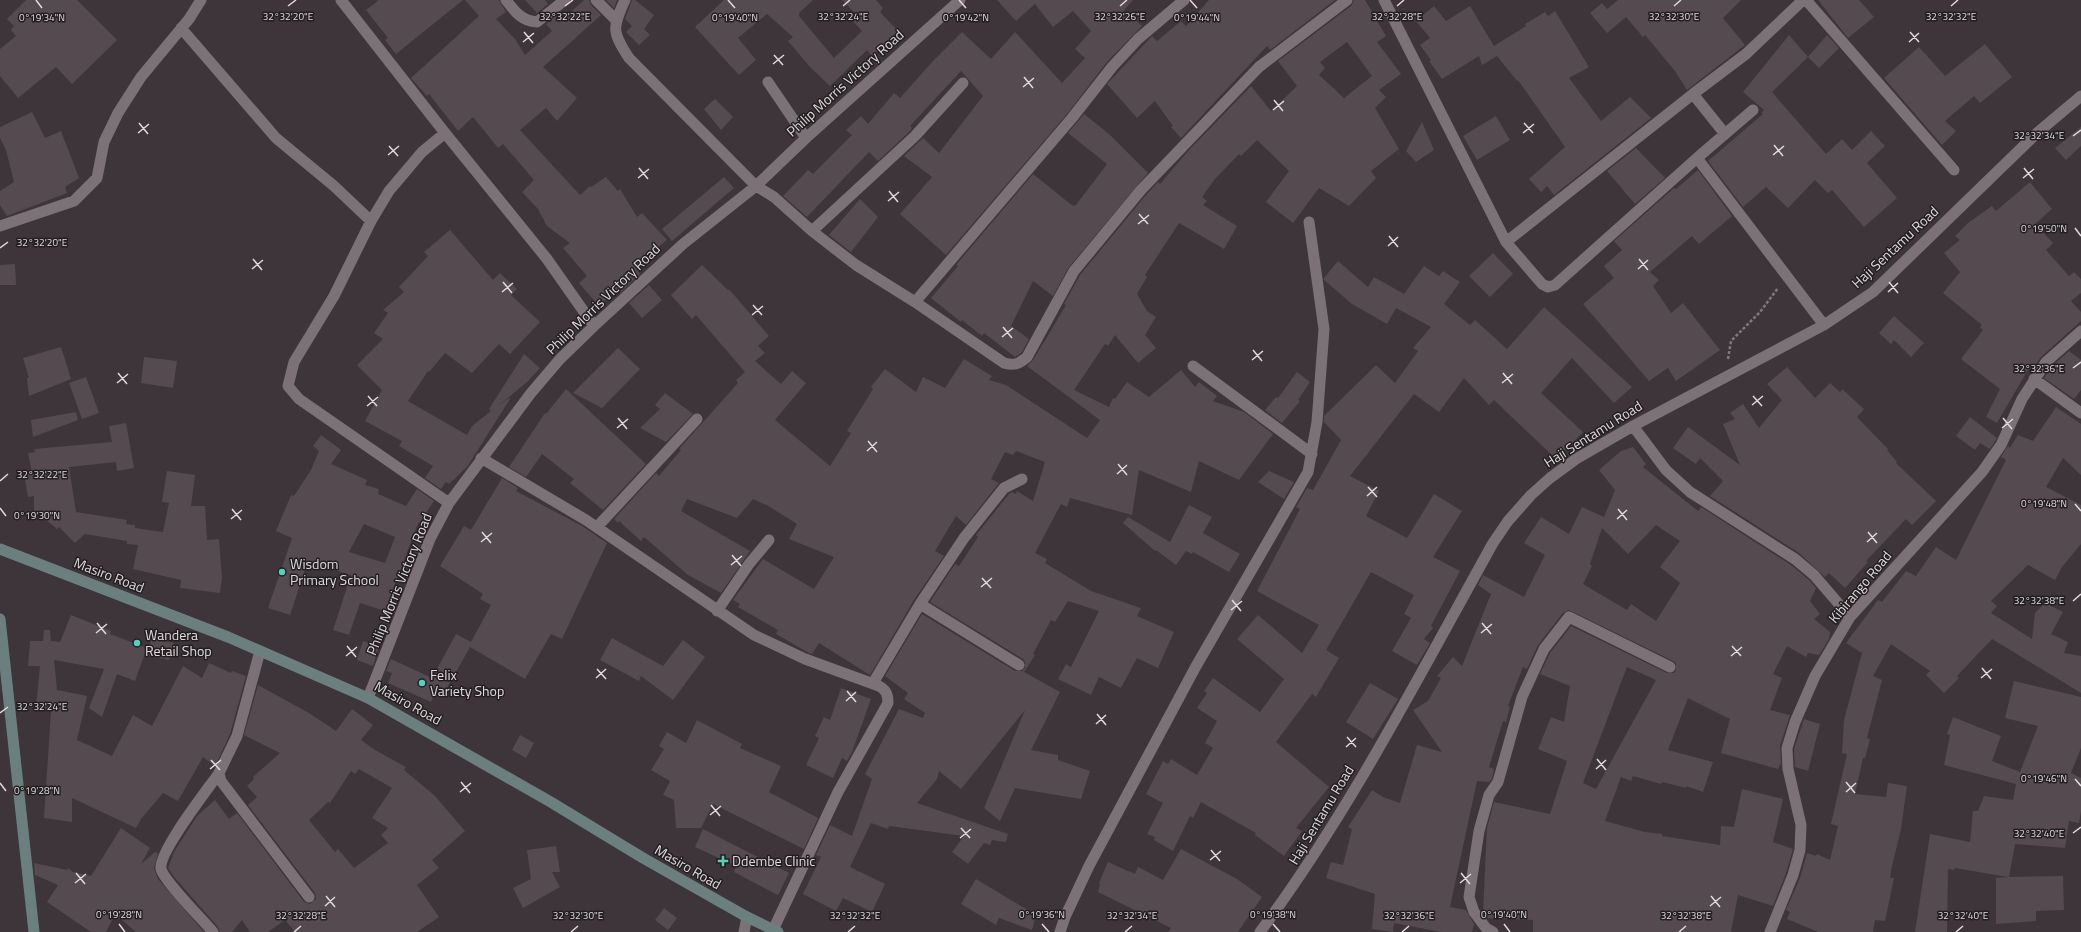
<svg xmlns="http://www.w3.org/2000/svg" width="2081" height="932" font-family="'Titillium Web',sans-serif">
<rect width="100%" height="100%" fill="#3e353a"/>
<!-- building -->
<path fill="#544a4f" fill-rule="evenodd" d="M26,0H77L117,40L72,84L56,67L18,98L0,76V49L16,36L11,30L14,26L7,19Z
M379,0H463L396,54L385,40L388,38L366,10Z
M465,0H499L506,12L496,19L515,39L525,55L552,31L546,24L557,15L562,20L584,0H589L591,5L601,15L543,67L577,98L557,121L546,108L520,130L580,195L590,186L591,187L606,177L618,191L620,189L637,217L642,213L667,240L641,261L643,262L636,269L640,274L620,293L617,290L599,306L579,283L587,276L563,248L570,243L547,226L538,209L522,192L534,180L503,144L498,148L473,117L458,131L429,94L427,96L411,78L479,16Z
M525,0H545L548,4L537,13Z
M606,0H617L614,8Z
M632,0H635L654,15L644,29L650,35L639,45L626,32L632,26L625,19Z
M724,0H813L799,13V16L834,58L862,31L851,19L856,14L842,0H876L883,8L880,12L898,31L872,56L867,50L830,86L810,67L788,41L793,37L767,14L738,38L756,60L739,75L695,27Z
M997,0H1133L1124,10L1142,26L1107,62L1067,114L946,255L900,214L932,177L904,156L923,138L939,153L983,96L961,71L910,126L912,128L910,131L878,161L869,152L807,217L783,196L808,170L813,174L852,135L846,130L861,116L868,124L894,93L900,98L932,62L962,32L991,59L1015,32L1062,83L1085,58L1075,49L1091,31L1073,11L1053,27L1035,4L1016,21Z
M1209,0H1335L1270,50L1267,46L1181,138L1171,127L1173,126L1155,101L1137,118L1107,84L1152,36L1157,41L1181,21L1186,26Z
M1354,0H1365L1386,36L1377,42L1401,74L1379,90L1386,97L1375,108L1399,149L1371,171L1376,178L1349,206L1319,188L1293,223L1266,202L1289,171L1257,140L1241,156L1239,154L1215,179L1202,197L1207,201L1203,205L1237,226L1224,249L1179,223L1145,275L1147,277L1137,294L1147,311L1156,317L1145,335L1156,348L1138,363L1115,335L1108,346L1105,344L1074,390L1109,407L1113,398L1115,399L1127,382L1149,397L1181,370L1195,387L1199,382L1217,396L1213,401L1244,412L1273,434L1239,480L1199,461L1191,492L1139,470L1132,515L1070,498L1067,507L1061,504L1035,553L1047,559L1045,563L1091,591L1141,608L1137,616L1174,632L1158,668L1137,658L1121,688L1099,677L1091,695L1058,679L1066,664L1071,667L1099,611L1068,601L1055,622L1051,620L1033,654L1035,655L1024,672L1060,692L1031,750L1058,755V760L1090,771L1081,799L1015,788L1000,821L984,808L1025,710L961,789L939,771L937,779L917,803L1008,834L1006,842L992,840L990,845L984,843L968,864L952,852L964,836L889,826L888,829L871,823L850,867L885,884L872,912L843,898L836,911L803,894L821,857L816,855L830,825L852,836L872,779L865,774L899,709L923,718L925,713L904,699L908,693L885,676L922,614L1015,671H1022L1025,668V662L1023,659L930,602L955,564L959,566L978,537L976,535L1009,494L1012,492L1016,494L1017,491L1033,501L1045,462L1016,451L1013,455L1005,452L991,479L999,483L966,525L956,516L935,551L944,556L914,600L870,675L819,643L812,654L809,653L776,634L778,630L738,607L740,604L733,600L763,559L814,589L834,557L789,539L797,524L770,507L753,499L737,518L687,499L681,511L750,551L721,593L688,575L644,537L641,541L619,521L618,523L614,519L656,473L659,476L681,450L679,449L738,383L736,380L745,372L696,315L692,319L671,295L702,265L728,290L729,289L769,336L758,346L765,353L755,361L781,384L792,371L806,383L775,420L830,466L851,433L847,431L873,389L871,387L885,369L916,392L923,377L945,388L964,359L992,376L989,380L1006,385L1087,438L1100,420L1027,366L1033,360L1047,337L1066,305L1064,304L1080,275L1146,195L1158,182L1160,184L1189,150L1251,86L1271,111L1297,86L1278,61L1351,6ZM1347,42L1372,76L1344,98L1319,75L1325,68L1320,62Z
M1618,0H1741L1723,18L1745,45L1687,90L1675,71L1645,35L1643,37L1626,17L1607,33L1590,13L1602,3L1607,9Z
M1818,0H1859L1874,17L1848,38Z
M1434,6L1446,21L1470,6L1494,46L1526,26L1525,24L1545,12L1548,16L1555,11L1589,67L1569,78L1601,121L1630,97L1651,118L1554,195L1547,186L1541,192L1529,179L1565,147L1518,80L1517,81L1497,56L1482,65L1479,56L1442,79L1429,61L1431,60L1420,45L1430,38L1416,21Z
M1789,35L1808,57L1772,92L1826,154L1842,139L1852,150L1871,131L1885,146L1867,163L1897,198L1864,227L1832,190L1828,193L1815,180L1788,208L1766,187L1743,207L1708,161L1763,114L1761,113L1764,110L1743,92Z
M1827,35L1839,48L1819,68L1808,57Z
M1985,44L2012,77L1980,103L1974,96L1945,121L1956,131L1942,145L1884,78L1919,47L1945,76Z
M715,99L733,117L721,130L704,109Z
M32,112L45,138L61,131L79,178L65,187L67,193L7,216L0,205V191L14,182L6,150L0,138V127Z
M1084,114L1109,134L1148,173L1069,267L1053,296L1033,281L1011,326L1029,339L1022,352L1015,357L984,333L982,336L962,320L961,322L931,298L958,266L956,265L1033,174L1073,206L1076,205L1107,164L1068,133Z
M1496,116L1510,140L1477,160L1463,136Z
M1422,122L1434,150L1416,162L1406,151Z
M2081,127V146L2066,160L2055,148Z
M1636,148L1665,178L1635,204L1607,171Z
M1698,170L1732,216L1699,244L1692,236L1650,272L1659,280L1653,286L1671,313L1683,303L1720,350L1676,381L1668,368L1649,381L1583,304L1614,278L1604,266L1622,250L1614,241L1674,188L1676,189Z
M724,177L734,188L672,241L662,229Z
M2030,182L2052,209L2035,224L2053,243L2046,250L2069,276L2074,272L2081,279V293L2071,301L2081,312V321L2041,357L2032,370L2029,368L1997,423L1986,417L2000,389L1961,359L1983,330L1980,327L1982,325L1943,293L1960,272L1944,253L1960,240L1955,236L1968,223L1992,206L1996,211Z
M860,199L878,217L851,252L829,235Z
M450,230L493,280L500,273L517,289L511,295L540,322L510,354L499,344L472,373L445,353L429,372L428,371L408,401L467,435L472,426L491,411L489,409L524,354L540,368L527,382L498,406L509,398L510,399L467,467L449,484L446,482L441,489L425,478L433,466L399,446L402,441L365,421L382,390L357,365L383,339L374,333L388,313L383,310L404,292L399,287L428,256L424,252Z
M1493,253L1513,274L1490,297L1469,276Z
M1338,261L1368,287L1374,277L1404,294L1424,266L1439,276L1443,271L1460,282L1444,304L1470,325L1475,320L1507,349L1544,307L1632,387L1614,403L1572,358L1541,393L1583,432L1556,459L1494,400L1489,405L1464,378L1439,412L1414,394L1350,476L1379,491L1366,516L1407,538L1434,494L1462,511L1433,557L1460,571L1431,626L1433,628L1424,639L1430,643L1417,665L1392,651L1411,618L1404,614L1414,595L1371,572L1326,650L1339,658L1316,697L1312,694L1276,742L1329,787L1296,828L1302,831L1284,856L1255,835L1256,833L1201,802L1193,818L1190,816L1173,851L1154,840L1155,837L1147,834L1163,803L1146,794L1163,761L1168,764L1171,759L1197,775L1213,748L1205,743L1217,721L1197,708L1207,693L1204,691L1213,678L1260,712L1284,679L1237,639L1258,615L1302,653L1319,625L1257,591L1300,509L1296,507L1307,488L1313,490L1341,440L1324,422V416L1376,365L1395,383L1418,351L1413,348L1431,327L1396,308L1387,324L1352,304L1324,280V278Z
M15,264L16,285H0V265Z
M649,285L662,300L642,318L629,303Z
M1894,316L1924,343L1911,357L1894,340L1891,344L1879,333Z
M61,347L71,379L29,396L27,378H29L23,358Z
M618,348L640,369L602,408L573,393Z
M2069,351L2081,360V390L2074,399L2044,378L2051,367Z
M144,357L177,361L173,388L141,383Z
M1787,367L1815,398L1830,383L1840,392L1842,389L1864,409L1857,417L1888,449L1887,450L1897,462L1896,463L1936,501L1912,525L1906,519L1866,561L1868,562L1845,588L1829,573L1825,577L1799,553L1710,496L1723,481L1700,458L1696,464L1673,448L1688,427L1740,465L1723,424L1735,419L1730,413L1743,404L1759,428L1782,400L1767,384Z
M1297,372L1310,382L1298,400L1300,401L1282,423L1265,410L1276,397L1278,398Z
M86,377L99,413L82,419L69,383Z
M566,389L646,464L603,510L570,483L574,479L542,454L526,477L509,467L545,413L546,414Z
M665,393L693,414L666,442L640,428L660,409L655,405Z
M2056,407L2081,424V475L2063,458L2046,487L2081,505V544L2062,567L2055,580L2028,565L1991,601L1997,606L1991,613L2032,639L2035,613L2045,603L2063,612L2051,634L2068,642L2064,653L2081,656V693L1992,639L1957,676L1959,678L1944,693L1926,675L1930,671L1891,644L1873,676L1882,680L1867,738L1870,739L1865,758H1863L1855,794L1886,797L1888,783L1907,786L1901,829L1892,866L1890,878H1894L1885,921L1875,920L1873,932H1818L1787,919L1790,912L1786,910L1800,878L1807,853L1816,856L1817,854L1830,860L1838,826L1831,824L1847,754L1842,753L1844,720L1862,653L1846,643L1878,600L1882,602L1906,571L1916,576L1936,547L1956,560L2006,460L2001,457L2008,446L2010,448L2018,435L2033,441Z
M76,412L78,420L33,437L31,420Z
M1970,417L1997,438L1990,449L1980,443L1975,450L1956,436Z
M126,423L134,468L117,471L116,462L69,467L76,512L127,520L126,524L135,525V528L163,532L169,503L162,502L167,471L195,475L191,506H205L207,540L219,539L222,578L220,593L180,588L181,580L133,569L138,545L127,544V541L85,534L75,543L59,527L57,529L40,515H34V496L28,497L24,474L32,473L28,453L35,452L34,449L112,442L109,426Z
M321,435L341,450L331,464L367,480L365,485L379,489L378,494L406,506L417,489L434,501L417,526L392,592H394L388,612L360,603L349,635L333,630L351,575L317,565L315,569L306,567L290,615L268,608L292,538L276,531L291,495L294,496L311,470L319,451L313,446ZM364,524L395,537L385,563L349,552Z
M1633,447L1646,464L1643,467L1698,511L1701,507L1791,565L1809,580L1816,588L1810,601L1820,614L1814,619L1830,632L1829,639L1819,655L1808,653L1806,657L1787,646L1773,674L1782,678L1770,710L1790,715L1780,746L1781,763L1778,769L1721,753L1730,719L1688,698L1668,750L1713,762L1703,792L1686,786V788L1662,782L1661,784L1633,776L1631,781L1621,777L1605,821L1645,832L1662,834V836L1720,845L1721,826L1734,827L1742,789L1783,799L1773,842L1793,849L1786,873L1773,906L1738,895L1731,932H1533V920L1487,918L1483,912L1487,828L1494,802L1550,814L1567,761L1538,749L1551,717L1564,722L1570,686L1540,674L1550,653L1571,626L1667,673H1674L1676,670V663L1673,661L1569,610L1563,613L1538,645L1527,669L1523,667L1508,706L1510,707L1506,722L1503,721L1489,767L1494,769L1492,779L1489,782L1477,781L1450,907L1466,910L1474,924L1472,932H1441L1394,923L1393,932L1372,929L1375,894L1326,878L1331,862L1343,865L1352,829L1348,827L1372,790L1383,797L1400,803L1417,745L1442,752L1413,710L1428,701L1441,678L1437,676L1453,657L1462,666L1491,594L1478,585L1483,575L1524,597L1545,555L1524,543L1541,517L1569,534L1582,507L1604,517L1615,490L1599,470L1621,451ZM1656,525L1680,541L1660,567L1680,583L1656,621L1631,604L1627,610L1583,584L1592,566L1590,564L1602,528L1628,554ZM1627,667L1656,680L1596,789L1583,783Z
M1269,471L1294,482L1284,499L1258,482Z
M502,478L518,488L516,491L582,526L607,543L562,639L551,634L525,679L470,647L446,690L438,686L431,702L388,683L392,673L386,671L391,659L432,678L456,634L471,642L491,605L480,599L483,594L440,566L464,526L471,530Z
M1189,505L1212,517L1203,533L1240,554L1229,572L1193,552L1192,554L1186,551L1176,565L1156,550L1155,551L1123,523L1128,517L1170,542Z
M71,615L111,631L110,634L147,648L135,681L117,674L102,717L89,708L104,669L54,660L57,690L87,696L77,740L112,756L133,715L152,726L183,666L202,678L209,663L231,673L232,671L246,676L230,734L215,766L203,757L178,801L163,793L141,819L136,828L72,798V822L44,818L51,711L36,708L40,666H28L30,641H43L44,630H50L51,641L60,642Z
M152,637L174,643L169,660L147,655Z
M612,638L663,666L683,640L705,657L673,700L641,676L639,681L600,660Z
M363,641L379,646L373,666L357,660Z
M2014,681L2081,697V748L2071,773L2081,778V811L2079,823L2069,821L2065,848L2015,844L2009,877L2063,876L2064,910L2036,911V921L1996,924V878L2008,877L1955,868L1954,870L1948,869L1947,932H1915L1930,834L1970,842L1973,811H1978L1984,796L2013,800L2016,784L1944,765L1950,735L1947,734L1953,717L2001,736L1992,761L2020,772L2038,726L2005,718Z
M1370,683L1398,699L1373,739L1346,722Z
M258,685L309,713L336,731L352,709L373,725L361,740L375,750L406,767L404,770L435,796L465,831L432,860L439,868L417,885L439,917L417,932H295L285,920L268,932H250L242,920L232,932H220L218,927L175,878L168,868L174,852L197,816L215,800L229,819L237,813L304,902L310,904L316,899L315,893L248,805L257,797L247,786L254,779L253,777L280,753L244,735ZM359,769L392,788L372,818L388,828L381,835L388,843L354,868L338,849L335,852L309,820L328,802L330,803L351,771L355,774Z
M841,688L871,699L852,752L847,761L842,758L833,778L806,765L819,738L815,736L824,717L830,720Z
M1804,719L1820,724L1808,771L1795,767L1794,749Z
M697,720L742,744L740,748L781,766L769,792L818,818L804,849L713,804L701,828H676L674,800L663,795L670,781L651,770L664,749L659,746L667,732L686,743Z
M520,735L534,743L526,758L512,750Z
M121,828L150,848L141,864L155,852L158,853L154,868L158,879L204,932H136L115,914L106,932H91L47,902L58,885L35,875L34,863L67,870L68,868L73,872L91,876Z
M703,829L789,873L778,895L734,872L736,866L695,847Z
M556,846L560,872H552L560,887L523,908L513,888L531,879L527,850Z
M1181,849L1237,879L1262,897L1238,932H1168L1171,928L1098,892L1100,884L1099,883L1108,862L1135,874L1138,867L1163,880Z
M976,879L1036,915L1032,930L999,918L996,925L961,904Z
M664,908L677,918L668,930L655,920Z"/>
<g fill="none" stroke-linecap="round" stroke-linejoin="round">
<!-- path -->
<path stroke="#80787d" stroke-width="2.5" stroke-dasharray="3 2" stroke-linecap="butt" d="M1728,359L1731,341L1760,312L1778,288"/>
<!-- service -->
<path stroke="#7b7177" stroke-width="11" d="M768,82L806,138"/>
<!-- minor -->
<path stroke="#7b7177" stroke-width="11" d="M341,0L445,133L547,259L594,326
M506,0C515,12 522,21 537,22L565,0
M596,0L616,20
M625,0C612,28 612,32 629,58L756,186L774,197L812,231L856,265L915,302L1004,363C1014,366 1019,364 1027,357L1074,271L1141,190L1259,67L1347,0
M1384,0L1506,242L1542,284L1548,287L1555,285L1697,158L1824,325
M1806,0L1954,170
M181,28L276,138L334,186L371,221
M1693,94L1725,134
M445,133L422,152L389,191L371,221L334,296L294,362L288,386L299,399L449,503
M1697,158L1753,110
M0,226L74,201L97,178L104,142L118,113L141,77L189,19L201,0
M812,231L915,136L963,83
M1506,242L1693,94L1746,54L1803,0
M915,302L1072,118L1112,67L1138,39L1184,0
M1193,366L1312,454
M2034,379L2081,413
M1633,426L1666,470L1690,492L1795,559L1814,575L1850,617
M481,458L586,520L754,635L805,659L879,686C886,690 888,694 888,703L838,792L773,930
M597,527L697,419
M920,604L1019,665
M717,611L749,564L769,540
M260,651L237,736L219,773L221,781L309,897
M873,683L920,604L964,538L1004,488L1022,479
M368,698L430,539L449,503L531,393L560,359L594,326L683,244L756,186L806,138L960,0
M213,932C203,920 164,881 161,869C158,852 208,789 219,773
M744,932L747,917
M1060,932L1065,917L1089,866L1195,668L1308,472L1317,422L1324,329L1309,222
M1260,932C1350,811 1420,674 1493,543L1508,521L1531,495L1550,478L1576,459L1633,426L1824,325L1873,292L2037,133L2081,96
M1493,932L1486,928L1474,912L1469,897L1479,831L1489,795L1498,782L1522,697L1544,649L1569,617L1670,667
M1770,932L1793,875L1800,850L1801,825L1788,769L1787,748L1795,722L1815,676L1850,617L1982,472L2001,445L2022,399L2046,362L2081,331"/>
<!-- secondary -->
<path stroke="#6b7f7f" stroke-width="11" d="M0,549L228,637L368,698L549,801L643,858L747,917L778,932
M0,619L34,932"/>
</g>
<!-- ticks -->
<path fill="none" stroke="#e0dadd" stroke-width="1.5" d="M36,0L42,8M728,0L735,8M959,0L966,8M1190,0L1197,8M288,6L296,0M565,6L573,0M843,6L850,0M1120,6L1127,0M1397,6L1404,0M1674,6L1681,0M1951,6L1958,0M524,32L533,43M1910,32L1919,42M523,42L534,33M1909,42L1919,33M774,55L783,65M773,64L784,55M1024,77L1033,88M1023,87L1034,78M1274,100L1283,111M1273,110L1284,101M139,123L148,134M1524,123L1533,133M138,133L149,124M1523,133L1534,124M2073,136L2081,130M1774,145L1783,156M389,146L398,156M388,155L399,146M1773,155L1784,146M639,168L648,179M2024,168L2033,179M638,178L649,169M2023,178L2034,169M889,191L898,202M888,201L899,192M1139,214L1148,224M1138,224L1149,215M2075,228L2081,236M1389,236L1398,247M1388,246L1398,237M0,248L8,242M253,259L262,270M1639,259L1648,270M252,269L263,260M1638,269L1648,260M503,282L512,293M1889,282L1898,293M502,292L513,283M1888,292L1898,283M753,305L762,315M752,315L763,306M1003,327L1012,338M1002,337L1013,328M1253,350L1262,361M1252,360L1263,351M2073,368L2081,362M118,373L127,384M1503,373L1512,384M117,383L128,374M1502,383L1513,374M368,396L377,406M1753,396L1762,406M1752,405L1763,396M367,406L378,397M618,418L627,429M2003,418L2012,429M617,428L628,419M2002,428L2013,419M868,441L877,452M867,451L877,442M1118,464L1127,475M1117,474L1127,465M0,481L8,474M1368,487L1377,497M1367,496L1377,487M2075,504L2081,511M0,508L6,516M232,509L241,520M1618,509L1627,520M231,519L242,510M1617,519L1627,510M482,532L491,543M1868,532L1877,543M481,542L492,533M1867,542L1877,533M732,555L741,566M731,565L742,556M982,578L991,588M981,587L992,578M1232,600L1241,611M2073,601L2081,594M1231,610L1242,601M97,623L106,634M1482,623L1491,634M96,633L107,624M1481,633L1492,624M347,646L356,657M1732,646L1741,656M346,656L357,647M1731,656L1742,647M1982,668L1991,679M597,669L606,679M596,678L606,669M1981,678L1992,669M847,691L856,702M846,701L856,692M0,713L8,707M1097,714L1106,725M1096,724L1106,715M1347,737L1356,747M1346,747L1356,738M1597,759L1606,770M211,760L220,770M210,769L221,760M1596,769L1606,760M2075,779L2081,786M461,782L470,793M1846,782L1855,793M0,783L6,791M460,792L471,783M1846,792L1856,783M711,805L720,816M710,815L721,806M961,828L970,838M2073,833L2081,827M960,838L971,829M1211,850L1220,861M1210,860L1221,851M76,873L85,884M1461,873L1470,884M75,883L86,874M1460,883L1471,874M326,896L335,907M1711,896L1720,907M325,906L335,897M1710,906L1721,897M119,924L125,932M1042,924L1049,932M1273,924L1280,932M1504,924L1510,932M294,932L301,926M571,932L578,926M848,932L855,926M1125,932L1132,926M1402,932L1409,926M1679,932L1686,926M1956,932L1963,926"/>
<!-- markers -->
<g fill="#5acebd" stroke="#221e20" stroke-width="1.5">
<circle cx="282" cy="572" r="4"/>
<circle cx="137" cy="643" r="4"/>
<circle cx="422" cy="683" r="4"/>
<path d="M721 855h4v4h4v4h-4v4h-4v-4h-4v-4h4z"/>
</g>
<g text-anchor="middle" stroke-width="3" stroke-linejoin="round" paint-order="stroke">
<!-- street labels -->
<g font-size="14" fill="#e0dadd" stroke="#221e20">
<text transform="translate(845 83) rotate(-42)" y="5">Philip Morris Victory Road</text>
<text transform="translate(1895 247) rotate(-43)" y="5">Haji Sentamu Road</text>
<text transform="translate(603 299) rotate(-44)" y="5">Philip Morris Victory Road</text>
<text transform="translate(1593 434) rotate(-32)" y="5">Haji Sentamu Road</text>
<text transform="translate(109 575) rotate(21)" y="5">Masiro Road</text>
<text transform="translate(399 584) rotate(-68)" y="5">Philip Morris Victory Road</text>
<text transform="translate(1860 587) rotate(-50)" y="5">Kibirango Road</text>
<text transform="translate(408 703) rotate(29)" y="5">Masiro Road</text>
<text transform="translate(1321 815) rotate(-59)" y="5">Haji Sentamu Road</text>
<text transform="translate(688 867) rotate(30)" y="5">Masiro Road</text>
</g>
<!-- poi labels -->
<g font-size="14" fill="#e0dadd" stroke="#221e20" text-anchor="start">
<text x="290" y="569">Wisdom<tspan x="290" dy="16">Primary School</tspan></text>
<text x="145" y="640">Wandera<tspan x="145" dy="16">Retail Shop</tspan></text>
<text x="430" y="680">Felix<tspan x="430" dy="16">Variety Shop</tspan></text>
<text x="732" y="866">Ddembe Clinic</text>
</g>
</g>
<g font-size="10" text-anchor="middle" fill="#e0dadd" stroke="#221e20" stroke-width="3" stroke-linejoin="round" paint-order="stroke">
<text x="288" y="20">32°32'20"E</text>
<text x="1120" y="20">32°32'26"E</text>
<text x="1397" y="20">32°32'28"E</text>
<text x="1674" y="20">32°32'30"E</text>
<text x="1951" y="20">32°32'32"E</text>
<text x="565" y="20">32°32'22"E</text>
<text x="843" y="20">32°32'24"E</text>
<text x="42" y="21">0°19'34"N</text>
<text x="735" y="21">0°19'40"N</text>
<text x="966" y="21">0°19'42"N</text>
<text x="1197" y="21">0°19'44"N</text>
<text x="2039" y="139">32°32'34"E</text>
<text x="2044" y="232">0°19'50"N</text>
<text x="42" y="246">32°32'20"E</text>
<text x="2039" y="372">32°32'36"E</text>
<text x="42" y="478">32°32'22"E</text>
<text x="2044" y="507">0°19'48"N</text>
<text x="37" y="519">0°19'30"N</text>
<text x="2039" y="604">32°32'38"E</text>
<text x="42" y="710">32°32'24"E</text>
<text x="2044" y="782">0°19'46"N</text>
<text x="37" y="794">0°19'28"N</text>
<text x="2039" y="837">32°32'40"E</text>
<text x="119" y="918">0°19'28"N</text>
<text x="1042" y="918">0°19'36"N</text>
<text x="1273" y="918">0°19'38"N</text>
<text x="1504" y="918">0°19'40"N</text>
<text x="301" y="919">32°32'28"E</text>
<text x="578" y="919">32°32'30"E</text>
<text x="855" y="919">32°32'32"E</text>
<text x="1132" y="919">32°32'34"E</text>
<text x="1409" y="919">32°32'36"E</text>
<text x="1686" y="919">32°32'38"E</text>
<text x="1963" y="919">32°32'40"E</text>
</g>
</svg>
